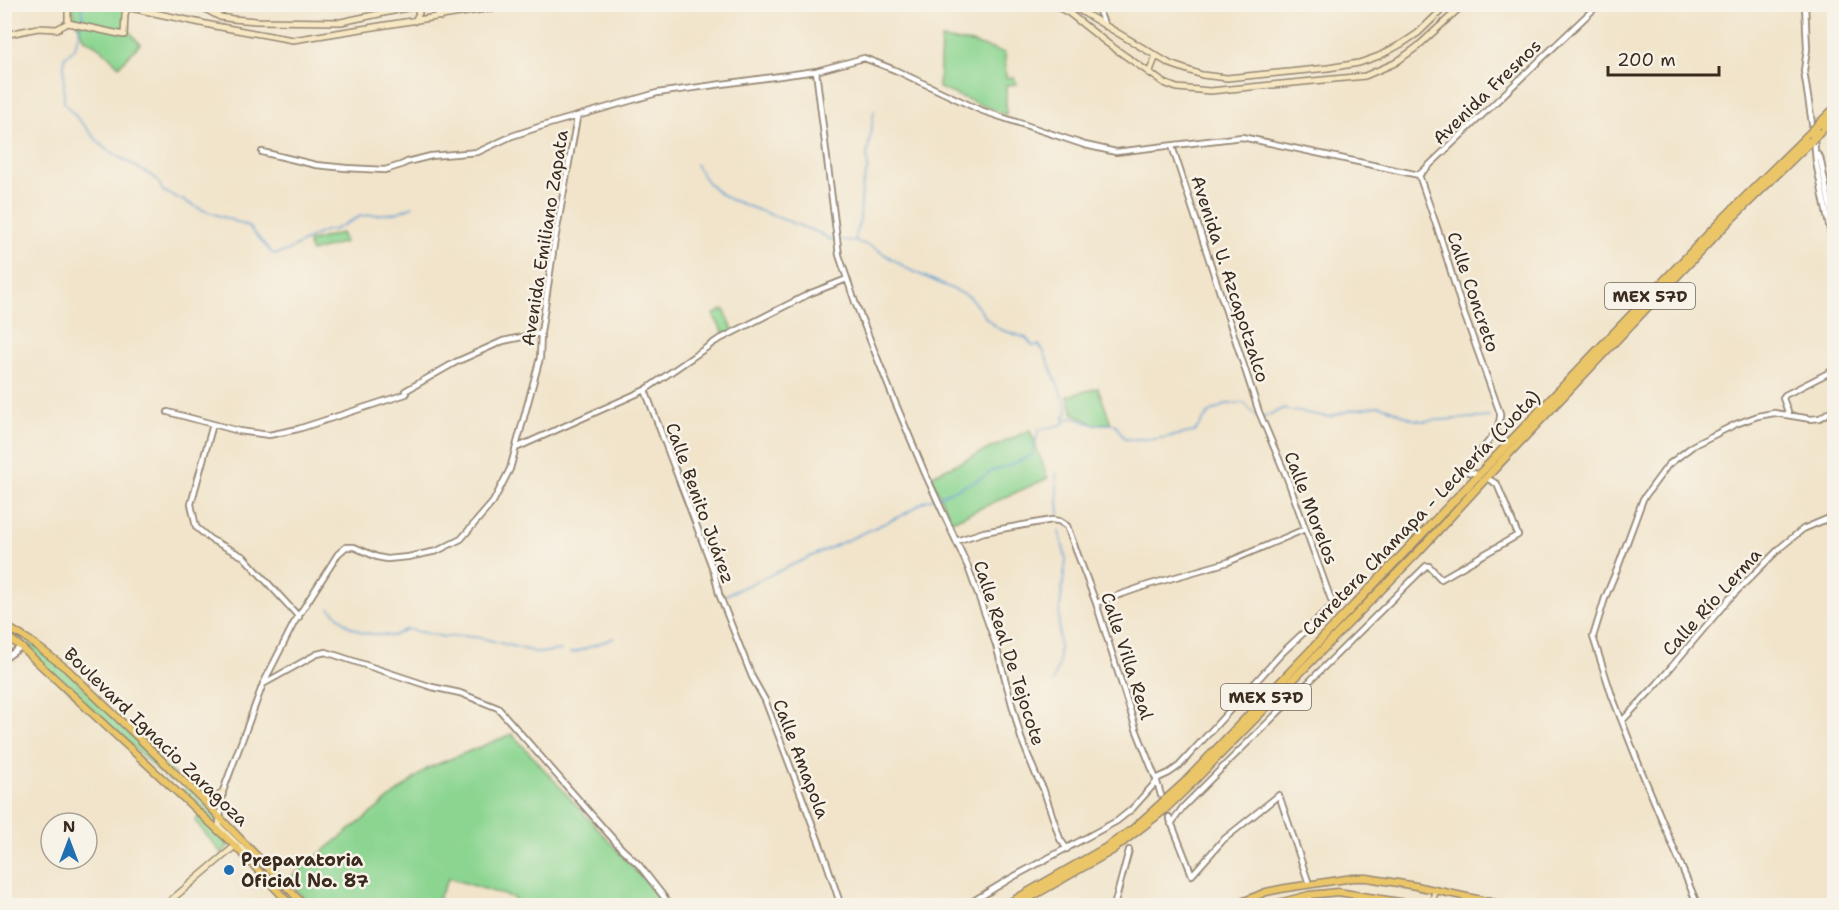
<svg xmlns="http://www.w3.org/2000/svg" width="1839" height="910" font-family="'Shantell Sans',sans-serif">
<rect width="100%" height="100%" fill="#f7f3e8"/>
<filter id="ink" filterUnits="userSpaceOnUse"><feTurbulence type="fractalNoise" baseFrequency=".0167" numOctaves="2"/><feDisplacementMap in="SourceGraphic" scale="12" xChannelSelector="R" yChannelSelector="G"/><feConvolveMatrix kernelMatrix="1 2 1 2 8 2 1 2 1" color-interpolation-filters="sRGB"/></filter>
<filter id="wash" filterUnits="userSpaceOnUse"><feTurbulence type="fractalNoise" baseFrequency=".008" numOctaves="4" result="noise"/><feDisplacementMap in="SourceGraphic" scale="24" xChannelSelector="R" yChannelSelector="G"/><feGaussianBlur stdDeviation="1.35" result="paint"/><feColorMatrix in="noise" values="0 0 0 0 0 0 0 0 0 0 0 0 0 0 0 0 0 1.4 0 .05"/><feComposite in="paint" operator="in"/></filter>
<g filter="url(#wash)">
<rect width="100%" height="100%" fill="#f1e4ca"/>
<!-- green -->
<path fill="#8cd591" stroke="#648058" stroke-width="1.5" d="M71,5H126L130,32L140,44L119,66L100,48L83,38Z
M941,39L973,43L1005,53L1006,78L1014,77L1017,84L1006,85V115L939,88Z
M341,233L345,242L311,252L308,242Z
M724,309L733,330L725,335L713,315Z
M1098,388L1099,391L1111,423L1094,424L1074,414L1067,396Z
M1030,430L1048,478L952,521L930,476Z
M5,628L28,644L38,647L57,661L145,749L175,775L173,781H170L5,632Z
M512,734L667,905H514V898L449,878L435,905H310L287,880L428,768Z
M187,787L218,818L217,826L181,792Z
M199,816L229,844L222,854L195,821Z"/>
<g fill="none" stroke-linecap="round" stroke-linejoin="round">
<!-- stream -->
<path stroke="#619ed2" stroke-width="1.5" d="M81,4L83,15L75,47L64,58V103L104,148L157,179L163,191L203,210L248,226L272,253L277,254L287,251L312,237L327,230H333L361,216L396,213L413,206
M696,164C704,180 713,190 729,199L819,233L831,240H835
M840,240L855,241L873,247L908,269L970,297L986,318L999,329L1026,338L1033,346L1039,345L1044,352L1067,408V414L1063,416L1065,420L1073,418L1092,424H1115L1125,439H1156L1194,432L1208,414L1226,404L1244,403L1260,419L1282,409L1329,417L1352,410L1378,406L1386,407L1412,419L1423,421L1491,417
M855,240L860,218L862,187L868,168L867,157L874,111
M1056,472L1059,514
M938,497L982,478L991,471L1006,467L1032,455L1039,429L1062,425L1065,421
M726,595L905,514L925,501L934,498
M330,608L347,625L363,633L393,636L406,629L444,637L464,636L481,638L539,653L561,650
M570,652L573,653L614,638
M1053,682L1059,664V616L1066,559L1059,531"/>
</g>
</g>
<g filter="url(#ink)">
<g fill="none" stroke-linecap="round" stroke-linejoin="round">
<!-- tertiary-tunnel -->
<path stroke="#cdbfa8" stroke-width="4.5" stroke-dasharray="4.5 2" stroke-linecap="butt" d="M1161,795L1169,817"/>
<defs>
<path id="tertiary" d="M1096,4L1105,26
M1805,4L1807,49L1804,71L1813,130
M816,71L839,255L855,302L890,390L924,471L968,567L996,645L1021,738L1036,775L1043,788L1060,839L1067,849
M1814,138L1816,162L1834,250
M262,152L316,165L346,168L385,170L401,165L407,162L431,156L478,152L512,136L539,127L657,93L816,71L864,58L895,70L980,110L1085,145L1116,152L1242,137L1419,175
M1817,154L1820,157L1834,226
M1419,175L1440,236L1462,308L1500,413C1502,434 1475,454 1464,471L1474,473
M1419,175L1599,4
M645,390L714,572L719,594L752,677L765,700L824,855L841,906
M405,391L456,362L503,341L541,333
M168,412L239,431L269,435L298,429L406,394
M1789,415L1783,398L1785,395L1834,370
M213,424L191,504L196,527L210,539L244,557L299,617
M516,448L645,390L716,341L811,293L847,279
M956,541L984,532L1052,520L1059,521L1067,526L1096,603L1136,729L1156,779L1161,795
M1096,603L1148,585L1228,562L1305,529
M4,659L21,647
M263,684L317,654L326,652L432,687L460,693L498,708L621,848L639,865L671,906
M1622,721L1657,684L1728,600L1781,547L1803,529L1834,516
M1156,779L1169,773L1179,766L1283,652L1333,605L1287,478L1259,412L1172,146
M1169,817L1192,875L1223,840L1279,795L1309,884
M220,818L223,791L263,684L294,623L338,554L346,547H354L377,557L387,559L408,557L437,551L461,539L493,502L510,469L540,358L541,333L554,245L577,118
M1171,824L1183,807L1228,762L1426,566H1429L1441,579L1518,535L1497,484L1490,480
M1309,895L1311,906
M965,906L1013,877L1117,821L1132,809L1157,781
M1114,906L1129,850
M1698,906L1641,770L1612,696L1593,637L1605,598L1618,567L1643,499L1668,465L1694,445L1736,424L1758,416L1774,413L1811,419L1820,418L1834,409"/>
<path id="secondary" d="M68,4V23L124,35L125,14L127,9L131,8L215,26L293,40L517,4
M196,4L220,17L233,19L256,21L341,22L426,4
M436,4V11L441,17
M1052,4L1069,13L1107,43L1164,83L1177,88L1210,91L1365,76L1395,63L1417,47L1464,4
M1069,4L1170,64L1202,75L1227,78L1328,68L1359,63L1379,56L1403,43L1418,33L1448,4
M415,21L419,13L416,7
M4,35L38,28L57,29L68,23
M1149,73L1156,56
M203,800L217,798L223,791
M220,818L219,824L220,827L248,855L250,861
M164,906L235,846
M1432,906L1435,890"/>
<path id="primary" d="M4,625L29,640L67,669L203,800L305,906
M4,634L21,647L235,846L292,906
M1232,906L1266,892L1286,888L1353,878H1367L1416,886L1509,906
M1267,906L1309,895L1338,892L1424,906"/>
<path id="motorway" d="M1818,125L1834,109
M1819,133L1834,117
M1004,906L1107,847L1132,830L1184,783L1724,218L1810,133
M1015,906L1111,851L1164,810L1188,787L1418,552L1498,465L1728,222L1811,141"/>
</defs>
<!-- tertiary casing -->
<use href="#tertiary" stroke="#968774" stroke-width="8"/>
<!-- secondary casing -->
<use href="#secondary" stroke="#968774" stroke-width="8"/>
<!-- primary casing -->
<use href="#primary" stroke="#968774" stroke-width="9"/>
<!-- motorway casing -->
<use href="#motorway" stroke="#968774" stroke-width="10"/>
<!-- tertiary -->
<use href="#tertiary" stroke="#fff" stroke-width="4.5"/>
<!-- secondary -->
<use href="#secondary" stroke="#f7e8c3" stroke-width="5"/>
<!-- primary -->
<use href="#primary" stroke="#ebc669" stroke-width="6"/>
<!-- motorway -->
<use href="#motorway" stroke="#ebc669" stroke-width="7"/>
<defs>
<path id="motorway-bridge" d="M1810,133L1818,125
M1811,141L1819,133"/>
</defs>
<!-- motorway-bridge casing -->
<use href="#motorway-bridge" stroke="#968774" stroke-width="10" stroke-linecap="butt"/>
<!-- motorway-bridge -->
<use href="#motorway-bridge" stroke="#ebc669" stroke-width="7"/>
</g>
</g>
<!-- markers -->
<circle fill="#1f6fb2" stroke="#f7f3e8" stroke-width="2" cx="229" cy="870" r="6"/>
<g text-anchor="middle" stroke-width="5" stroke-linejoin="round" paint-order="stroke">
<!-- shield labels -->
<g fill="#f7f3e8" stroke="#73665b" stroke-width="1.5">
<rect x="1605" y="283" width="90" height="26" rx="4.5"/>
<rect x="1221" y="684" width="90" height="26" rx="4.5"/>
</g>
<g font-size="16" font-weight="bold" fill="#3b2a1e">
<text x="1650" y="302">MEX 57D</text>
<text x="1266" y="703">MEX 57D</text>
</g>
<!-- street labels -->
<g font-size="18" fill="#3b2a1e" stroke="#f7f3e8">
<text transform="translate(1487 92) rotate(-44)" y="6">Avenida Fresnos</text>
<text transform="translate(545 238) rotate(-81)" y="6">Avenida Emiliano Zapata</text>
<text transform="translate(1230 279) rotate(72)" y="6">Avenida U. Azcapotzalco</text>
<text transform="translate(1473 292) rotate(71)" y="6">Calle Concreto</text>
<text transform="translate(700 503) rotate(70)" y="6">Calle Benito Juárez</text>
<text transform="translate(1311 508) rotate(69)" y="6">Calle Morelos</text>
<text transform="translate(1421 513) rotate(-46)" y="6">Carretera Chamapa - Lechería (Cuota)</text>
<text transform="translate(1712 602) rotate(-48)" y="6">Calle Río Lerma</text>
<text transform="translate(1009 653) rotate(72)" y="6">Calle Real De Tejocote</text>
<text transform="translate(1127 656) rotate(72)" y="6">Calle Villa Real</text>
<text transform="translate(156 737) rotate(44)" y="6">Boulevard Ignacio Zaragoza</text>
<text transform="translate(801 759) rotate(69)" y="6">Calle Amapola</text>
</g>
<!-- poi labels -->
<g font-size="18" font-weight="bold" fill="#3b2a1e" stroke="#f7f3e8" text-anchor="start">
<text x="241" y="866">Preparatoria<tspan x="241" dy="21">Oficial No. 87</tspan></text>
</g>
</g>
<!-- margin -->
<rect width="1839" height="910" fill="none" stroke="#f7f3e8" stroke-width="24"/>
<!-- north arrow -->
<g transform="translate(69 841)"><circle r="28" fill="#f7f3e8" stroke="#aca397" stroke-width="1.5"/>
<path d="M0-4.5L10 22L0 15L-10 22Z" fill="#1f6fb2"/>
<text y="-9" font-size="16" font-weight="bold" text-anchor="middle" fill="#3b2a1e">N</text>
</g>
<!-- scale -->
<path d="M1608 66v9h111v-9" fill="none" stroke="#3b2a1e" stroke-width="3"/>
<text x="1617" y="66" font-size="18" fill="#3b2a1e" stroke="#f7f3e8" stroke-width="4.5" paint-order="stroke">200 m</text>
</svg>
